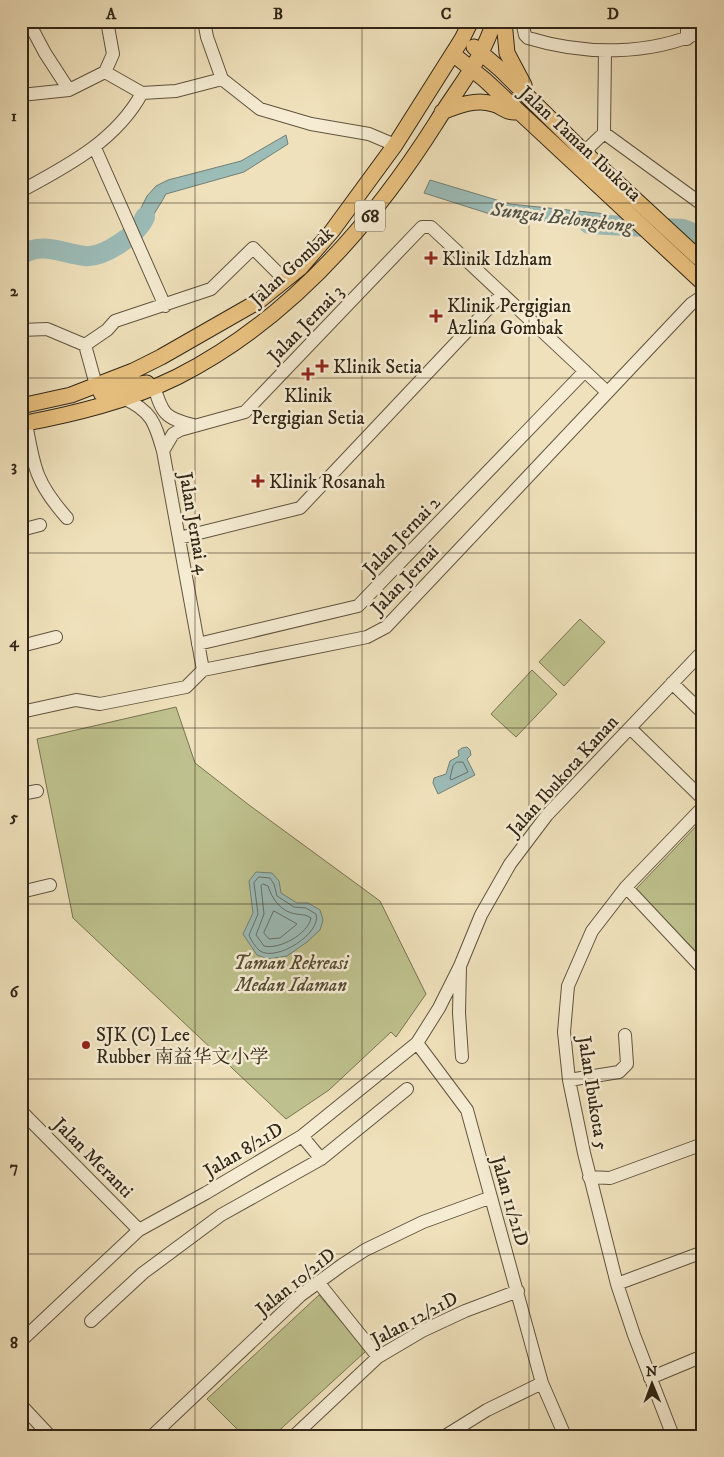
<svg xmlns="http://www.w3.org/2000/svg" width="724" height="1457" font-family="'IM FELL DW Pica','Noto Serif SC',serif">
<rect width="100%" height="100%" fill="#efe1bb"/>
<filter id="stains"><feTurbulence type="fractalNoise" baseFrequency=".004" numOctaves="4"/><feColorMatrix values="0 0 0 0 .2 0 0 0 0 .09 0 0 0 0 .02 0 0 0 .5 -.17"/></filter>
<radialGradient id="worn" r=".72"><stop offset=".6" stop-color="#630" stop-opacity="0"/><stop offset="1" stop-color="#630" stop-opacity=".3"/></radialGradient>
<!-- green -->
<path fill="#bec18d" stroke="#787352" d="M580,619L605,642L564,686L539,662Z
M532,670L557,694L516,737L491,714Z
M176,707L195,763L249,805L380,901L426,994L396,1037L391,1032L329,1090L286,1119L73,918L37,739Z
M703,819V959L636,889Z
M319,1295L366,1351L273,1436H244L207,1399Z"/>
<!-- water -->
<path fill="#9cbcb8" stroke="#718077" d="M286,135L288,144L244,172L166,194C158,209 146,224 141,239L133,224L147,196L156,186L168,180L241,161Z
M430,180L510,204L606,214L618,230L490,214L424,193Z
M467,747L470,750L471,755L467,759L475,775L438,794L433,783L434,778L446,774L450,761L459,756L458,751L462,748Z
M256,872L272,873L279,881L281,893L297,903H308L320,910L323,920L320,930L307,942L287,956L268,959L257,955L243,934L253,913L249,881Z"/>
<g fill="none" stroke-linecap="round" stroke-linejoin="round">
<!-- shore -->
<path stroke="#667067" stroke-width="1" d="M457,762H463L468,772L451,780L450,778L453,766Z
M259,877L270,878L274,884L277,896L294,907L306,908L316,914C322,933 277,962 260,951C255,947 251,940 249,935L258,914L254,883Z
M263,884L268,886C272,899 281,912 296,914C302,915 305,914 311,918C308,934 279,950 264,946L256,935L264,914L261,886Z
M274,911L297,924L280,938L269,939L264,933Z"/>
<!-- river -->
<path stroke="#9cbcb8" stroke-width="20" d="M589,224L683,229L703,237
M21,255C43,241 63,254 85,256C104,258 138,234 145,217"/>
<defs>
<path id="minor" d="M28,21L45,53L69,90
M204,21L207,37L222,79
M522,21L525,35L528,38C584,55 649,56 703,31
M687,21V39
M105,72L142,93L176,91L222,79L260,109L311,124L369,134L395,145
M21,95L69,90L105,72L113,54L107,21
M604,133L703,205
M95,148L165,306
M578,158L604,133L605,51
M21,191C67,166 116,141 142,93
M21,330L47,329L85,345L107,330L115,321L211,289L253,248L285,280
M85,345L96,385
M154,386C162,414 165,418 193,425
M123,398C152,411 155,423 163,451L203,670
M26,423C34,468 36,483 67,518
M163,451L173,434L180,430L245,412L422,227H431L607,392
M21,530L40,525
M179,538L300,508L502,294
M198,644L358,606L585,371
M21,646L56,637
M672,683L703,713
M21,712L76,700L100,704L186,687L203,670L367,637L386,627L691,304L703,296
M630,728L703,799
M21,794L37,791
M626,887L703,969
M21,892L50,885
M417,1043L467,1110L542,1383L565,1436
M462,1057L459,1013L460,966L481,915L510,864L547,815L703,651
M569,1080L619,1072L627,1064L625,1035
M21,1111L139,1230
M302,1136L321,1159
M589,1177L610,1178L703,1144
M318,1282L378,1357
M617,1284L703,1252
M91,1321L143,1273L221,1215L321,1159L407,1089
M21,1341L139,1230L206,1193L302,1136L417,1043L439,1008L460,966
M650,1378L703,1356
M21,1405L50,1436
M152,1436L301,1295L342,1265L365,1250L423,1222L489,1198
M294,1436L378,1357L422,1331L465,1311L518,1291
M445,1436L487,1410L542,1383
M673,1436L634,1335L617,1284L584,1153L569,1080L564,1032L568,986L592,931L626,887L703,807"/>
<path id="major" d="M504,21L507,53L524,85
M474,47L500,69L584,152L703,262
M453,54L485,80L703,283
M442,112C457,106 477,98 493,104C502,106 506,113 515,112
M101,393L126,386L147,383
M21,406L71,395L133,371L161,357L259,301L300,268L332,231L395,145L462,39L471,21
M21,424C74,414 128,401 177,377C286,322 372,224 436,123C456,90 483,59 494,21"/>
</defs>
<!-- minor casing -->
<use href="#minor" stroke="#60543f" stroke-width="14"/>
<!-- major casing -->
<use href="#major" stroke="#312516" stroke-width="17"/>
<!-- minor -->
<use href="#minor" stroke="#f5ecd3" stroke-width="12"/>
<!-- major -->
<use href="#major" stroke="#e8c07e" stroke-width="15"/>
</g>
<!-- grid -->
<path fill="none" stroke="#312516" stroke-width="1" stroke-opacity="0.55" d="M195,21V1436M362,21V1436M529,21V1436M21,203H703M21,378H703M21,553H703M21,728H703M21,904H703M21,1079H703M21,1254H703"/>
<!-- markers -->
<g fill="#8f2418" stroke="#f5ecd3" stroke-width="2">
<path d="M428.5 250.5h5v5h5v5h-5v5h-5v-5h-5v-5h5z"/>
<path d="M433.5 308.5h5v5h5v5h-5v5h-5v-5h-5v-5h5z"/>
<path d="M319.5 358.5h5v5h5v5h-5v5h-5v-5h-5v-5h5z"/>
<path d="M305.5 366.5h5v5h5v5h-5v5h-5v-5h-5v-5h5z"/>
<path d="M255.5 473.5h5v5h5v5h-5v5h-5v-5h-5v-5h5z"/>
<circle cx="86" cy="1045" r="5"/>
</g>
<g text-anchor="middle" stroke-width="5" stroke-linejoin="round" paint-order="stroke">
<!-- shield labels -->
<rect fill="#f5ecd3" stroke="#6c614f" stroke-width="1" x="355" y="200.5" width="30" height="31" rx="4"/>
<g font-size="18" font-weight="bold" fill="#312516">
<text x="370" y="222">68</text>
</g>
<!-- street labels -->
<g font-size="19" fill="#312516" stroke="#f5ecd3">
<text transform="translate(581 143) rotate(43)" y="7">Jalan Taman Ibukota</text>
<text transform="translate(291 266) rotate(-43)" y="7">Jalan Gombak</text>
<text transform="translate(305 323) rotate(-46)" y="7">Jalan Jernai 3</text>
<text transform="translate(195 523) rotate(80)" y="7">Jalan Jernai 4</text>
<text transform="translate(401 535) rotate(-46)" y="7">Jalan Jernai 2</text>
<text transform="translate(404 579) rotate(-46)" y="7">Jalan Jernai</text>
<text transform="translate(562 775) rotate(-48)" y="7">Jalan Ibukota Kanan</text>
<text transform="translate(594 1093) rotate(81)" y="7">Jalan Ibukota 5</text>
<text transform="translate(243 1149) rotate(-31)" y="7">Jalan 8/21D</text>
<text transform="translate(94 1157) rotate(45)" y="7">Jalan Meranti</text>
<text transform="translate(511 1201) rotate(74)" y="7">Jalan 11/21D</text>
<text transform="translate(295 1281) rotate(-39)" y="7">Jalan 10/21D</text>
<text transform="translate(414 1318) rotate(-28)" y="7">Jalan 12/21D</text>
</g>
<!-- poi labels -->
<g font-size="19" fill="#312516" stroke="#f5ecd3" text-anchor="start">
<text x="442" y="265">Klinik Idzham</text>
<text x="447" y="312">Klinik Pergigian<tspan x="447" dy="22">Azlina Gombak</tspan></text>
<text x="333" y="373">Klinik Setia</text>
<text x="308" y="402" text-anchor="middle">Klinik<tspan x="308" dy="22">Pergigian Setia</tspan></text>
<text x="269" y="488">Klinik Rosanah</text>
<text x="96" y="1041">SJK (C) Lee<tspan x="96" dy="22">Rubber 南益华文小学</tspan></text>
</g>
<!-- park labels -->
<g font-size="19" font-style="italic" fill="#544c34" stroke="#f5ecd3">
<text x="291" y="969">Taman Rekreasi<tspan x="291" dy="22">Medan Idaman</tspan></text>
</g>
<!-- water labels -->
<g font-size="20" font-style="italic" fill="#515247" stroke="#f5ecd3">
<text transform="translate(562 217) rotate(7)" y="7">Sungai Belongkong</text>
</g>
</g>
<!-- margin -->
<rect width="724" height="1457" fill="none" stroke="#efe1bb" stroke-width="55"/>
<!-- north arrow -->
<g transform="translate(652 1384) rotate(359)" stroke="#f5ecd3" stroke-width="4" paint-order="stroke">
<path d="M0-4L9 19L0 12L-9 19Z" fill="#312516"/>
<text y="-8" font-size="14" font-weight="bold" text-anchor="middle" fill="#312516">N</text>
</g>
<rect x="28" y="28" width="668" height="1402" fill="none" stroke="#312516" stroke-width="2"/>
<g font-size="16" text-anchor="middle" font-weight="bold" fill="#312516">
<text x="111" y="19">A</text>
<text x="278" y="19">B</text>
<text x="446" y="19">C</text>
<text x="613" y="19">D</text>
<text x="14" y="121">1</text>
<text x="14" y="296">2</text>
<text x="14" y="471">3</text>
<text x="14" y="647">4</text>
<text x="14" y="822">5</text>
<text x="14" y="997">6</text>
<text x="14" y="1172">7</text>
<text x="14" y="1348">8</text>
</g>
<rect width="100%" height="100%" filter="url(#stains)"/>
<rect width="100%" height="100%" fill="url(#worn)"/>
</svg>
